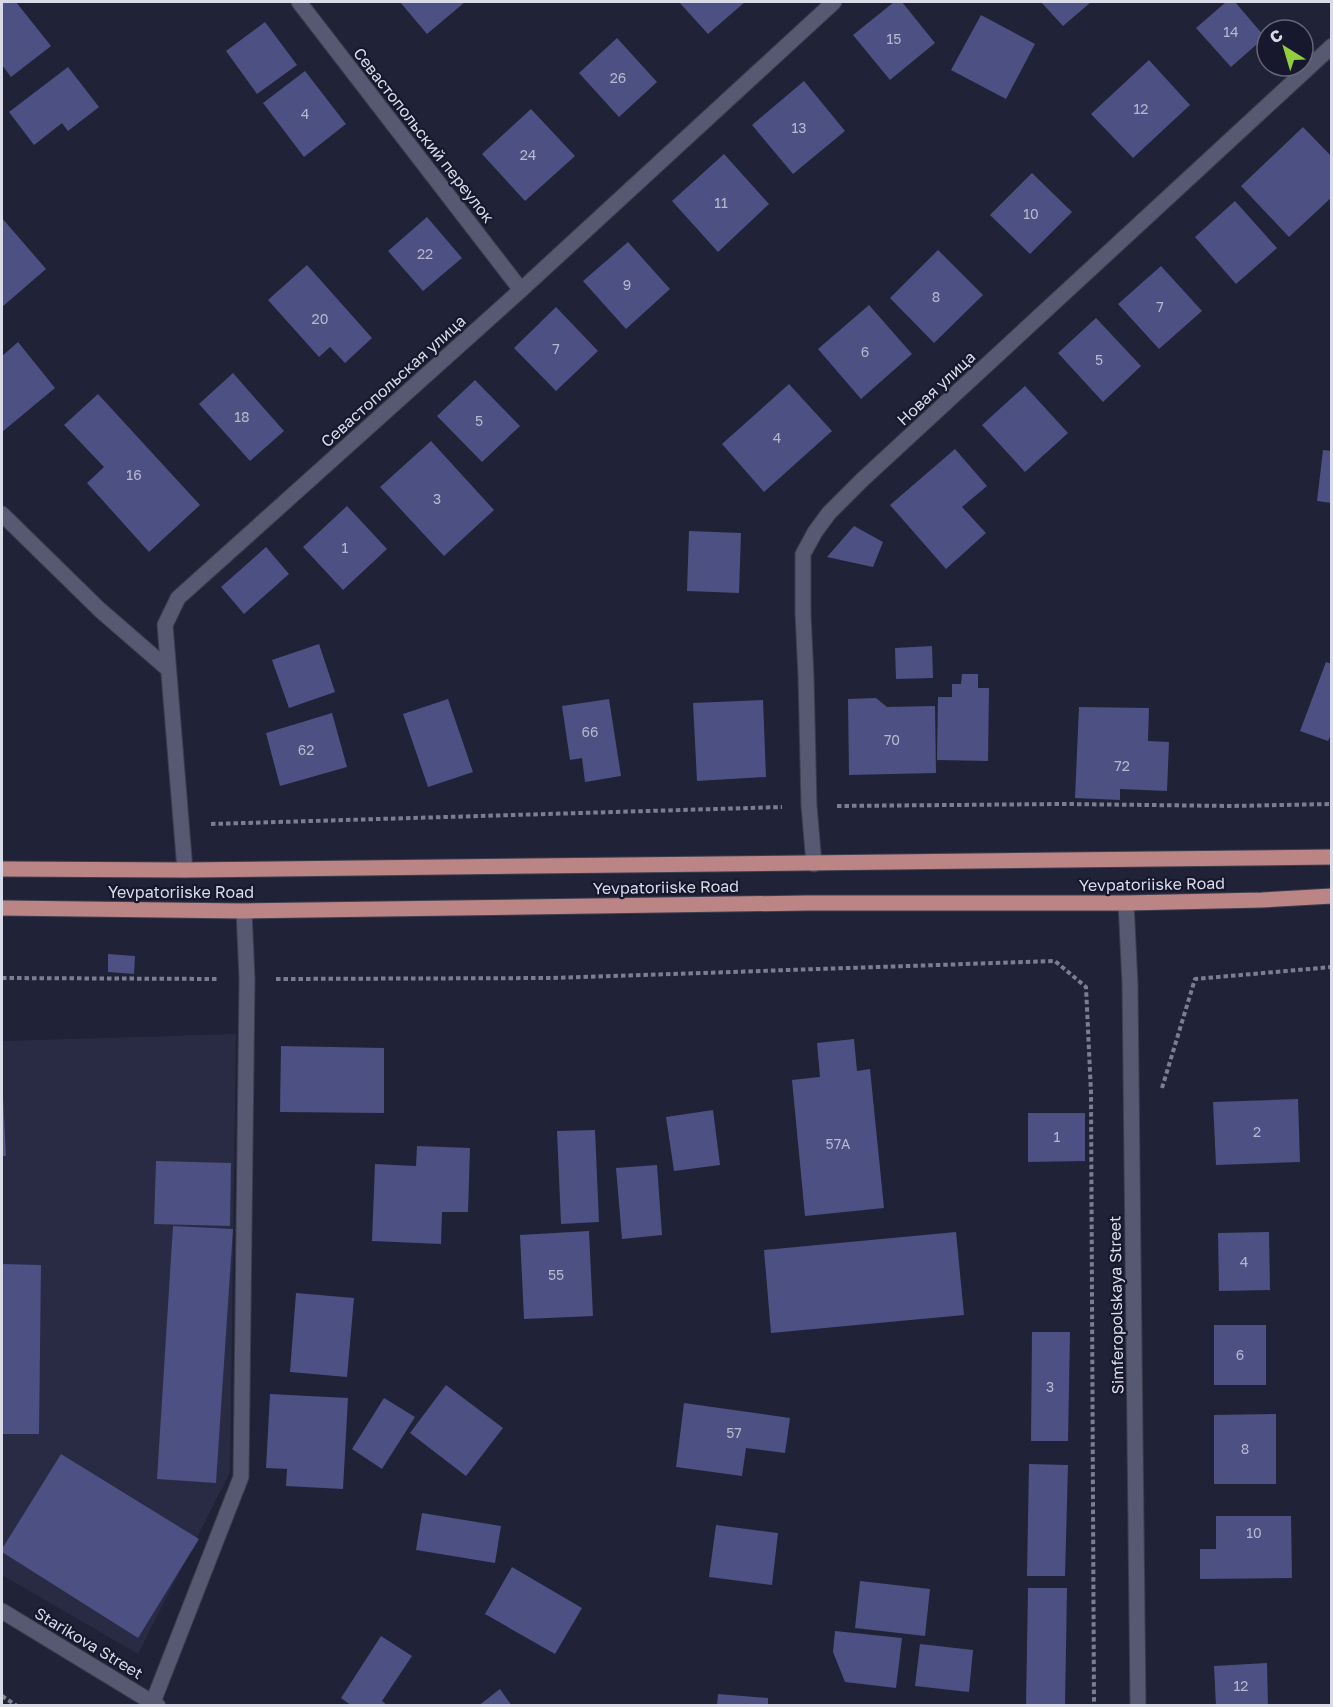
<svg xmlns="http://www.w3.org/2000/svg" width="1333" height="1707" font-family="'Golos Text',sans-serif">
<rect width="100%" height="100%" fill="#202237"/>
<!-- built -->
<path fill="#292a44" d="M236,1034L230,1472L138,1654L2,1575V1041Z"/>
<!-- building -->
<path fill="#4d5082" d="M4,2H16L51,46L11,77L2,65V4Z
M400,2H465L427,34Z
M679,2H745L708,34Z
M894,2H902L935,43L890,80L853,35Z
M1041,2H1091L1063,26Z
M1226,2H1235L1265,37L1231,67L1196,28Z
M981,15L1035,44L1006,99L951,70Z
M265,22L297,65L257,94L226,51Z
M617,38L657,82L619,117L579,73Z
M1149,60L1190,105L1133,158L1091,114Z
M68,67L99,107L68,131L62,123L34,145L9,112Z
M305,71L346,124L304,157L263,103Z
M804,81L845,131L793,174L752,125Z
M531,109L575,156L525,201L482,154Z
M1303,127L1332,157V197L1289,237L1241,186Z
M724,154L769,204L718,252L672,201Z
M1032,173L1072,212L1030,254L990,215Z
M1235,201L1277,248L1236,284L1195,237Z
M427,217L462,258L423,291L388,251Z
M2,218L46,269L2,307Z
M628,242L670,289L626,329L583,281Z
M938,250L983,295L934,343L890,298Z
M307,265L372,338L345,363L330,347L319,357L268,300Z
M1161,266L1202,311L1159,349L1118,304Z
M869,305L912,354L861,399L818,349Z
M556,307L598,351L556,391L514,348Z
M1096,318L1141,366L1103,402L1058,353Z
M18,342L55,388L2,432V356Z
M233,373L284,431L250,461L199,404Z
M475,380L520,426L482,462L437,416Z
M789,384L832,431L764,492L722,444Z
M1025,386L1068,433L1025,472L982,425Z
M98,394L200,505L149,552L87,483L104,467L64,425Z
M431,441L494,510L444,556L380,487Z
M955,449L987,486L962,507L986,533L946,569L890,505Z
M1323,450L1332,451V503L1317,501Z
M347,506L387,549L343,590L303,547Z
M854,526L883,542L873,567L827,557Z
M689,531L741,533L739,593L687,591Z
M266,547L289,574L244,614L221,587Z
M319,644L335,692L289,708L272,660Z
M932,646L933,678L896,679L895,648Z
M1326,662L1332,664V733L1328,741L1300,731Z
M962,674H978V688H989L988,761L937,760L938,697H952V684H961Z
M876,698L887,707L935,706L936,773L849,775L848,699Z
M448,699L473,772L428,787L403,714Z
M609,699L621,776L585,782L582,758L570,760L562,706Z
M763,700L766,777L697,781L693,703Z
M1079,707L1149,708L1148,741L1169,742L1167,791L1120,789V800L1075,798Z
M332,713L347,767L280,786L266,733Z
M108,954L135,956L134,974L108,972Z
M854,1039L857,1071L870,1069L884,1208L805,1216L792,1080L820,1077L817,1043Z
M281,1046L384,1048V1113L280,1112Z
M2,1096H3L6,1156H2Z
M1298,1099L1300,1162L1216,1165L1213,1102Z
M713,1110L720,1165L674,1171L666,1117Z
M1028,1113H1085V1161L1028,1162Z
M595,1130L599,1222L561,1224L557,1131Z
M417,1146L470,1148L468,1212H442L441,1244L372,1241L375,1164L416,1166Z
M156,1161L231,1163L230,1226L154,1224Z
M657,1165L662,1235L622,1239L616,1168Z
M173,1226L233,1229L216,1483L157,1479Z
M589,1231L593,1316L524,1319L520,1235Z
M956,1232L964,1315L771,1333L764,1250Z
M1269,1232L1270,1290L1219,1291L1218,1233Z
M2,1264L41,1265L39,1434H2Z
M296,1293L354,1298L347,1377L290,1372Z
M1214,1325H1266V1385H1214Z
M1032,1332H1070L1068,1441H1031Z
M446,1385L503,1428L466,1476L410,1433Z
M270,1394L348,1398L343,1489L286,1486L287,1469L266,1468Z
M384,1398L415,1417L382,1469L352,1449Z
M684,1403L790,1418L785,1453L746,1448L742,1476L676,1467Z
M1276,1414V1484H1214V1415Z
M61,1454L199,1539L138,1638L2,1552V1549Z
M1029,1464L1068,1465L1065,1576H1027Z
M422,1513L501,1526L495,1563L416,1550Z
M1216,1516H1291L1292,1578L1200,1579V1549H1216Z
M716,1525L778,1533L772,1585L709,1577Z
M512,1567L582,1608L555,1654L485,1614Z
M860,1581L930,1589L925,1636L855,1628Z
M1028,1588H1067L1065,1706H1026Z
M835,1631L902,1638L896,1688L845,1682L833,1652Z
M381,1636L412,1656L382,1701L388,1706H352L341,1698Z
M920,1644L973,1650L969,1692L915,1686Z
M1267,1663L1268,1706H1216L1214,1666Z
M500,1689L512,1706H478Z
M718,1694L768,1698V1706H717Z"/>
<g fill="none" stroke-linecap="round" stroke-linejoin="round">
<defs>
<path id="service" d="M153,1702L241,1477L247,979L244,911"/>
<path id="minor" d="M299,2L521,290
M2,514L100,610L168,669
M814,864L809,806L806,677L803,613V554L815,532L829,513L862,480L1332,46
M185,870L165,625L178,598L521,290L834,2
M2,1611L158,1706"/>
<path id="tertiary" d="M1126,903L1130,984L1138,1706"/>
<path id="primary" d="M2,869L185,870L1332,857
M2,908L244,911L807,903H1126L1262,900L1332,896"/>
</defs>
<!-- service casing -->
<use href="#service" stroke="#3c3d4f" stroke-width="17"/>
<!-- minor casing -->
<use href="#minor" stroke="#3c3d4f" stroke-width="17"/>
<!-- tertiary casing -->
<use href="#tertiary" stroke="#3c3d4f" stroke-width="17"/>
<!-- primary casing -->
<use href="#primary" stroke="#3c3d4f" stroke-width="17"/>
<!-- path -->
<path stroke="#7c7e90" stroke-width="4" stroke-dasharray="4.5 3" stroke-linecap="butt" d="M837,806L1064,804L1232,806L1332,804
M211,824L782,807
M2,978L218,979
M276,979L553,978L1055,961L1086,987L1091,1093L1094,1706
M1162,1088L1195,979L1332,967
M2,1696L17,1706"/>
<!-- service -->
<use href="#service" stroke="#565971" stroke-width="15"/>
<!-- minor -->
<use href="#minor" stroke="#565971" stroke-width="15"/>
<!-- tertiary -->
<use href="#tertiary" stroke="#565971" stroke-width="15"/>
<!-- primary -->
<use href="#primary" stroke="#ba8584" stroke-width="15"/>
</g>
<g text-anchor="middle" stroke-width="4.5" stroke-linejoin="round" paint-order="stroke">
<!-- number labels -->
<g font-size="14" fill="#b6b8cf">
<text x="1231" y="37">14</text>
<text x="894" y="44">15</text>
<text x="618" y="83">26</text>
<text x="1141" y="114">12</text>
<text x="305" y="119">4</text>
<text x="799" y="133">13</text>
<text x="528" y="160">24</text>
<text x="721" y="208">11</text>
<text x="1031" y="219">10</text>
<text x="425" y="259">22</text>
<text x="627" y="290">9</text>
<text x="936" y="302">8</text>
<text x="1160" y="312">7</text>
<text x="320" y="324">20</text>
<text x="556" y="354">7</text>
<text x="865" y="357">6</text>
<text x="1099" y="365">5</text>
<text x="242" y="422">18</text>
<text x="479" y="426">5</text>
<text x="777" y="443">4</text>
<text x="134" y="480">16</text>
<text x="437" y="504">3</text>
<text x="345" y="553">1</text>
<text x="590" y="737">66</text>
<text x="892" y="745">70</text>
<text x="306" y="755">62</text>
<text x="1122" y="771">72</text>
<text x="1257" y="1137">2</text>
<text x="1057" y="1142">1</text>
<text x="838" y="1149">57А</text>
<text x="1244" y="1267">4</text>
<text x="556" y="1280">55</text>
<text x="1240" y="1360">6</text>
<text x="1050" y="1392">3</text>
<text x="734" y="1438">57</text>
<text x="1245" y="1454">8</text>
<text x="1254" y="1538">10</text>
<text x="1241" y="1691">12</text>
</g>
<!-- street labels -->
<g font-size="16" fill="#d9dbe9" stroke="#17182d">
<text transform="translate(424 135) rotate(52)" y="6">Севастопольский переулок</text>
<text transform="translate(393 381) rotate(-42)" y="6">Севастопольская улица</text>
<text transform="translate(936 388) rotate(-43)" y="6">Новая улица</text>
<text transform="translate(1152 884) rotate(-1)" y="6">Yevpatoriiske Road</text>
<text transform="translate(666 887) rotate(-1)" y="6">Yevpatoriiske Road</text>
<text x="181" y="898">Yevpatoriiske Road</text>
<text transform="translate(1116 1305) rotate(-91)" y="6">Simferopolskaya Street</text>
<text transform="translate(89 1643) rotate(31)" y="6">Starikova Street</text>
</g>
</g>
<!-- border -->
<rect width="1333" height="1707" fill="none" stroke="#d9dbe9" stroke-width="6"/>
<!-- north arrow -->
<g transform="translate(1285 48) rotate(323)"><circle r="28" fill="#17182d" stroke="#656678" stroke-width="1.5"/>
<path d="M0-4.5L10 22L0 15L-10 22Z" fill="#93cd3d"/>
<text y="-9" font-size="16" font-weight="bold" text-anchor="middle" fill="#d9dbe9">С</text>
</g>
</svg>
